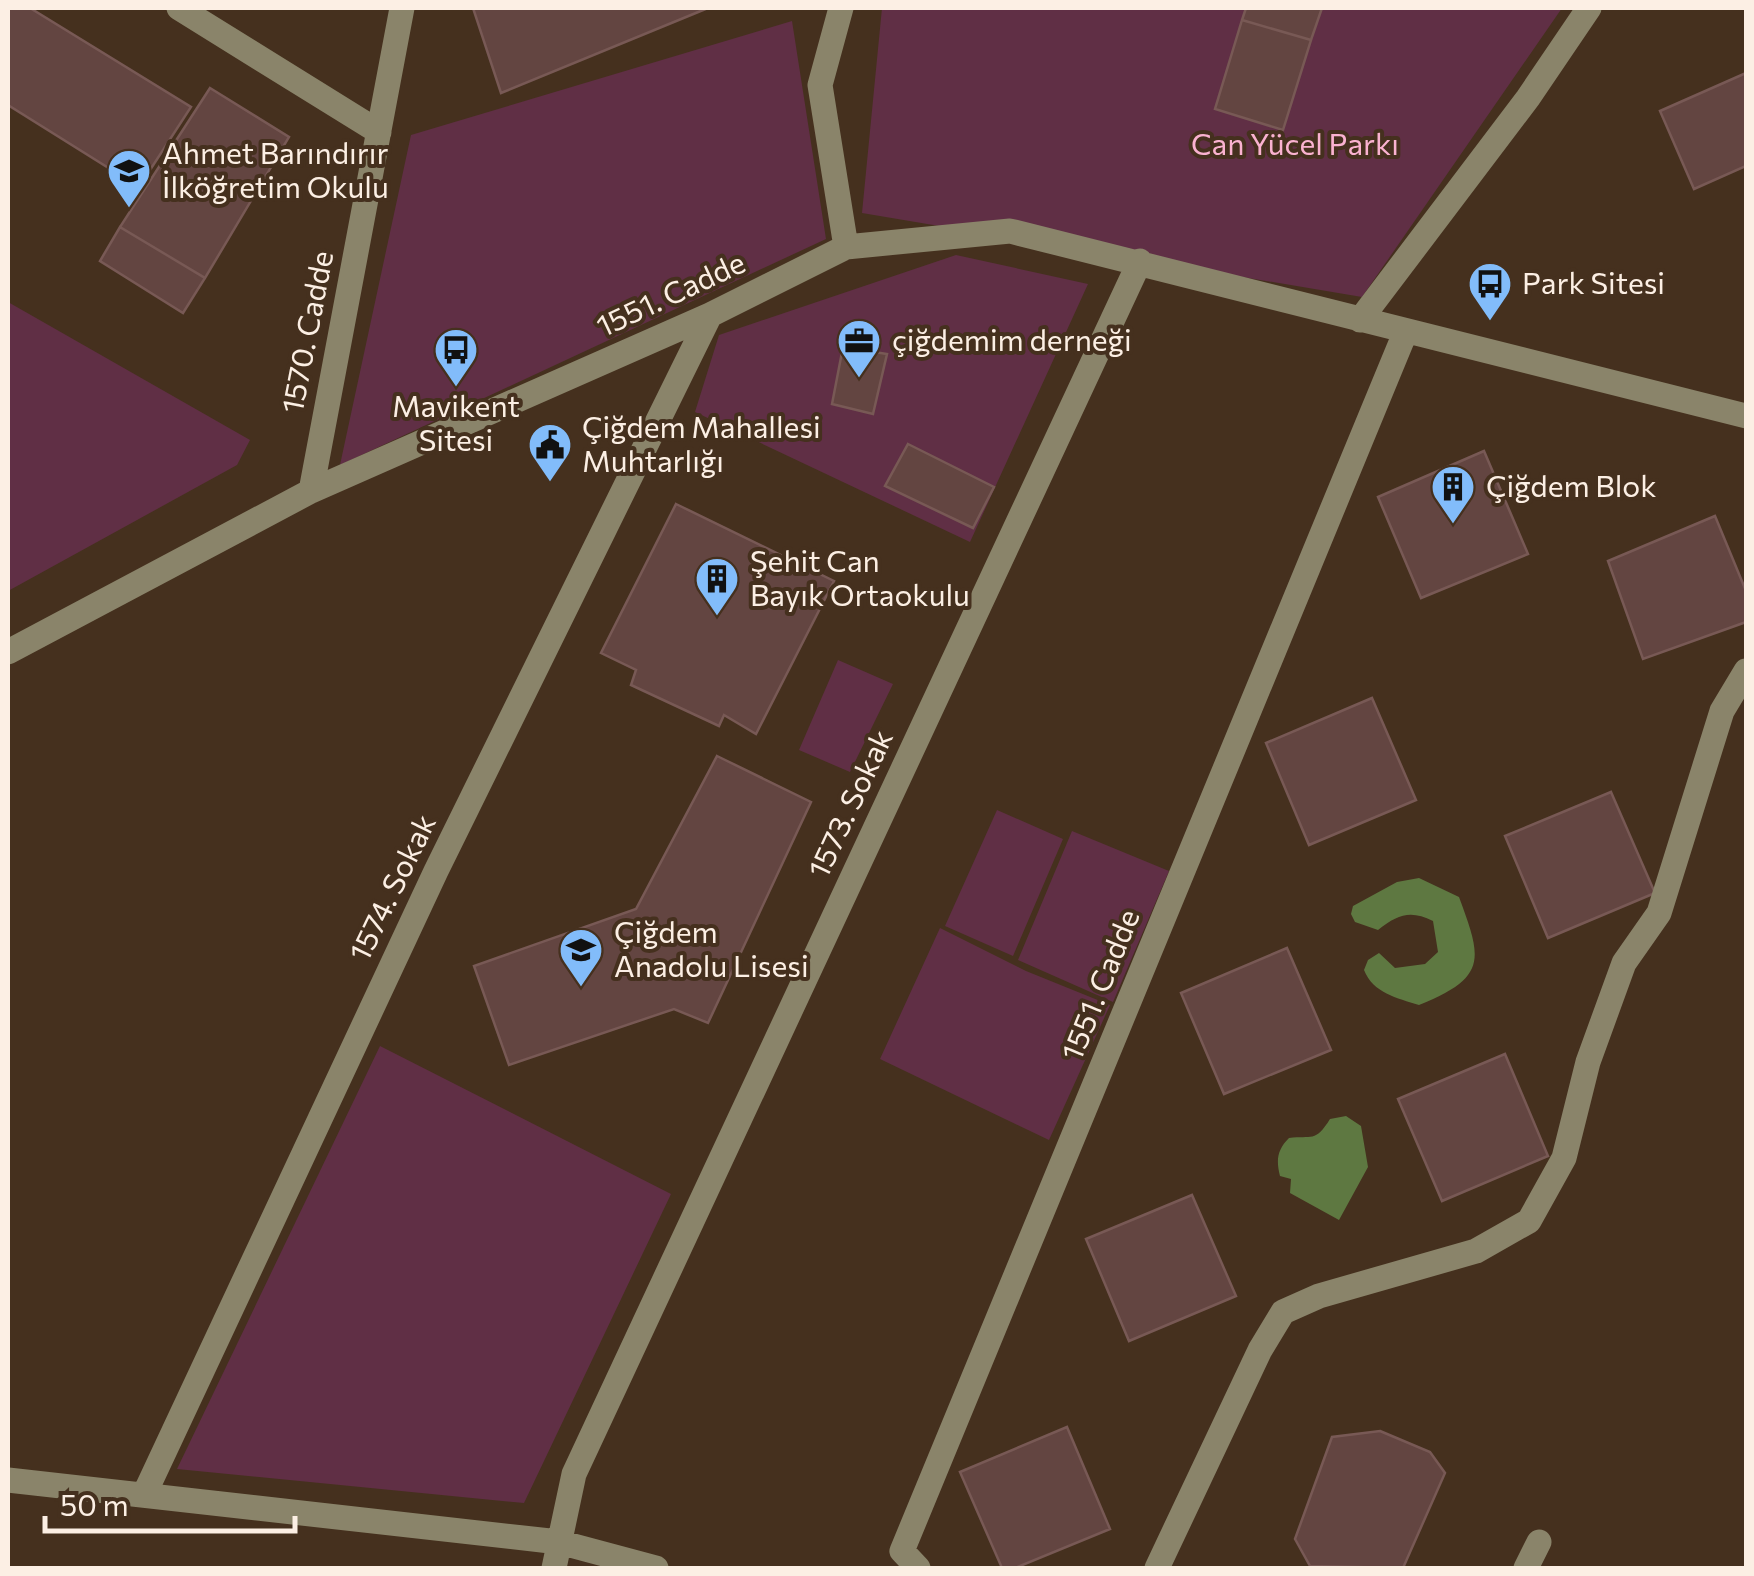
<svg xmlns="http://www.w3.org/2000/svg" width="1754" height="1576" font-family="Commissioner,sans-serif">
<rect width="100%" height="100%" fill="#45301e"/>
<!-- green -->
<path fill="#602f45" d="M882,8H1562L1362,297L862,213Z
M792,21L826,239L340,465L411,135Z
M956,255L1088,284L970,542L695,412L719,335Z
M8,302L250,440L237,465L8,591Z
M838,660L893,684L850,772L799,750Z
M997,810L1063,839L1013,956L945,926Z
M1072,831L1169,871L1113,1002L1018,960Z
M940,928L1026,971L1110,1005L1049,1140L880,1059Z
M380,1046L671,1194L524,1503L177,1469Z"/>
<!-- water -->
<path fill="#5e7841" d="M1419,878L1459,897C1482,959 1488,977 1419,1005C1397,998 1373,993 1364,970L1368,960L1379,953L1395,968L1425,964L1438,952L1433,921C1411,910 1398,914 1378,930L1355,922L1351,914L1353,906L1397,882Z
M1346,1116L1361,1126L1368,1167L1339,1220L1290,1193L1291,1179L1280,1176C1276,1160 1277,1150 1289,1138C1312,1135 1315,1143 1330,1119Z"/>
<!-- building -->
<path fill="#634541" stroke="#785955" stroke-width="2.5" d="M8,8H30L191,107L139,187L8,105Z
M473,8H708L501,93Z
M1246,8H1322L1311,40L1242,20Z
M1242,20L1311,40L1283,130L1215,109Z
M1746,73V166L1694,189L1660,111Z
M210,88L289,137L205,278L120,227Z
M120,227L205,278L183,313L100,261Z
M843,347L887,354L873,414L832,404Z
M908,444L994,487L973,528L885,486Z
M1484,451L1528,554L1421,598L1378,497Z
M676,504L834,581L756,734L724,715L719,726L631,685L636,670L601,653Z
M1715,516L1746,591V622L1643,659L1608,561Z
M1372,698L1416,800L1309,845L1266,743Z
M717,756L811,802L708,1023L674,1009L509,1065L474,966L636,909Z
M1611,792L1655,893L1548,938L1505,836Z
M1287,948L1331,1050L1224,1094L1181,993Z
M1505,1054L1548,1156L1442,1201L1398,1099Z
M1192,1195L1236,1296L1129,1341L1086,1239Z
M1067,1427L1110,1529L1015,1568H1002L960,1472Z
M1380,1431L1430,1452L1445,1473L1403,1568L1310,1566L1295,1539L1332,1437Z"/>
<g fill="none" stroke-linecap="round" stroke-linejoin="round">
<!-- minor -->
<path stroke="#8a846a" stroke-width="25" d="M179,8L379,132
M841,8L820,85L846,247
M1360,320L1528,98L1589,8
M311,491L402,8
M8,652L311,491L710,315L846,247L1010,231L1746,416
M8,1480L559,1542L656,1568
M144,1495L436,871L710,315
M554,1568L574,1474L1140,261
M918,1568L902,1551L1405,333
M1157,1568L1260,1350L1283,1312L1319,1296L1476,1251L1529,1221L1564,1158L1588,1062L1624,963L1659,913L1722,711L1746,671
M1526,1568L1539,1542"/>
</g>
<!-- icons -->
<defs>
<symbol id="school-pin" viewBox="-11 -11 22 30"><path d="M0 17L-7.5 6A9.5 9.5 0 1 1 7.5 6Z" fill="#82bcfa" stroke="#45301e"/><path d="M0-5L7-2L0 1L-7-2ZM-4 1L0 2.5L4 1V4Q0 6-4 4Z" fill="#111"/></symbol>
<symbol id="bus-pin" viewBox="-11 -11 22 30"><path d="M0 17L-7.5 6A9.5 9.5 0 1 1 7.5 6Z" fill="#82bcfa" stroke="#45301e"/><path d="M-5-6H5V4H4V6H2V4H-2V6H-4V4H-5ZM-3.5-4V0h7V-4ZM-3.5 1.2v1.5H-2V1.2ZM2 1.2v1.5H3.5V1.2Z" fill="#111"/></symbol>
<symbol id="office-pin" viewBox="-11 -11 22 30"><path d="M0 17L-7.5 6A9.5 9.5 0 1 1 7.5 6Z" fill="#82bcfa" stroke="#45301e"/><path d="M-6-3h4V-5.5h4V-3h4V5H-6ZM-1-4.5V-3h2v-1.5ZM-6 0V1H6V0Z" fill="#111"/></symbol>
<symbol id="civic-pin" viewBox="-11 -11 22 30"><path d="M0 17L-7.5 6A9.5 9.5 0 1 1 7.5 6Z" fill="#82bcfa" stroke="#45301e"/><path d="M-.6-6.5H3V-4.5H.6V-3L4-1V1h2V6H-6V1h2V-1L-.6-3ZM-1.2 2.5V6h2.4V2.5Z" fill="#111"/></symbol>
<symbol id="building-pin" viewBox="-11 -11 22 30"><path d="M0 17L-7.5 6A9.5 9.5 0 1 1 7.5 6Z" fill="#82bcfa" stroke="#45301e"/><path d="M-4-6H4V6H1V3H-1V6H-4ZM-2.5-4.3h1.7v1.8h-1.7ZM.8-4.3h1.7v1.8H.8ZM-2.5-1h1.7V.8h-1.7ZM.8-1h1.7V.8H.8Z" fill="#111"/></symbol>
</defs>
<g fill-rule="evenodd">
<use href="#school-pin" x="104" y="146" width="50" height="68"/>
<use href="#bus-pin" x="1465" y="259" width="50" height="68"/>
<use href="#office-pin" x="834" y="316" width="50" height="68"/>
<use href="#bus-pin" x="431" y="325" width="50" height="68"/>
<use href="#civic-pin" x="525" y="420" width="50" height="68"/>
<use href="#building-pin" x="1428" y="462" width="50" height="68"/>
<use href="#building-pin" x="692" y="554" width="50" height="68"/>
<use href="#school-pin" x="556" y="925" width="50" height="68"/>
</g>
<g text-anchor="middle" stroke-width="8" stroke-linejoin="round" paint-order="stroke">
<!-- park labels -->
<g font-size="30" fill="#fab2d0" stroke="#45301e">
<text x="1295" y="155">Can Yücel Parkı</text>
</g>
<!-- poi labels -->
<g font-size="30" fill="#fcefe4" stroke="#45301e" text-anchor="start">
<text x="162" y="164">Ahmet Barındırır<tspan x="162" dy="34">İlköğretim Okulu</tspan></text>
<text x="1522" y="294">Park Sitesi</text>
<text x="892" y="351">çiğdemim derneği</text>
<text x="456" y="417" text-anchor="middle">Mavikent<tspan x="456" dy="34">Sitesi</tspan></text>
<text x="582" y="438">Çiğdem Mahallesi<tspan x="582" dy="34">Muhtarlığı</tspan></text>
<text x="1486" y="497">Çiğdem Blok</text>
<text x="750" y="572">Şehit Can<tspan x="750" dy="34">Bayık Ortaokulu</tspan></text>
<text x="614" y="943">Çiğdem<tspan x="614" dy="34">Anadolu Lisesi</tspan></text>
</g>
<!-- street labels -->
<g font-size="30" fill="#fcefe4" stroke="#45301e">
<text transform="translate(671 295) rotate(-25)" y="10">1551. Cadde</text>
<text transform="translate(308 332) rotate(-79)" y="10">1570. Cadde</text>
<text transform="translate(851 804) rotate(-65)" y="10">1573. Sokak</text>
<text transform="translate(393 888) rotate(-64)" y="10">1574. Sokak</text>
<text transform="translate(1101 985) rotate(-68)" y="10">1551. Cadde</text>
</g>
</g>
<!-- border -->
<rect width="1754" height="1576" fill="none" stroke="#fcefe4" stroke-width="20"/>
<!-- scale -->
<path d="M45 1516v15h250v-15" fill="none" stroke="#fcefe4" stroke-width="5"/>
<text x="60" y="1516" font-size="30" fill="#fcefe4" stroke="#45301e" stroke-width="8" paint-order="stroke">50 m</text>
</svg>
